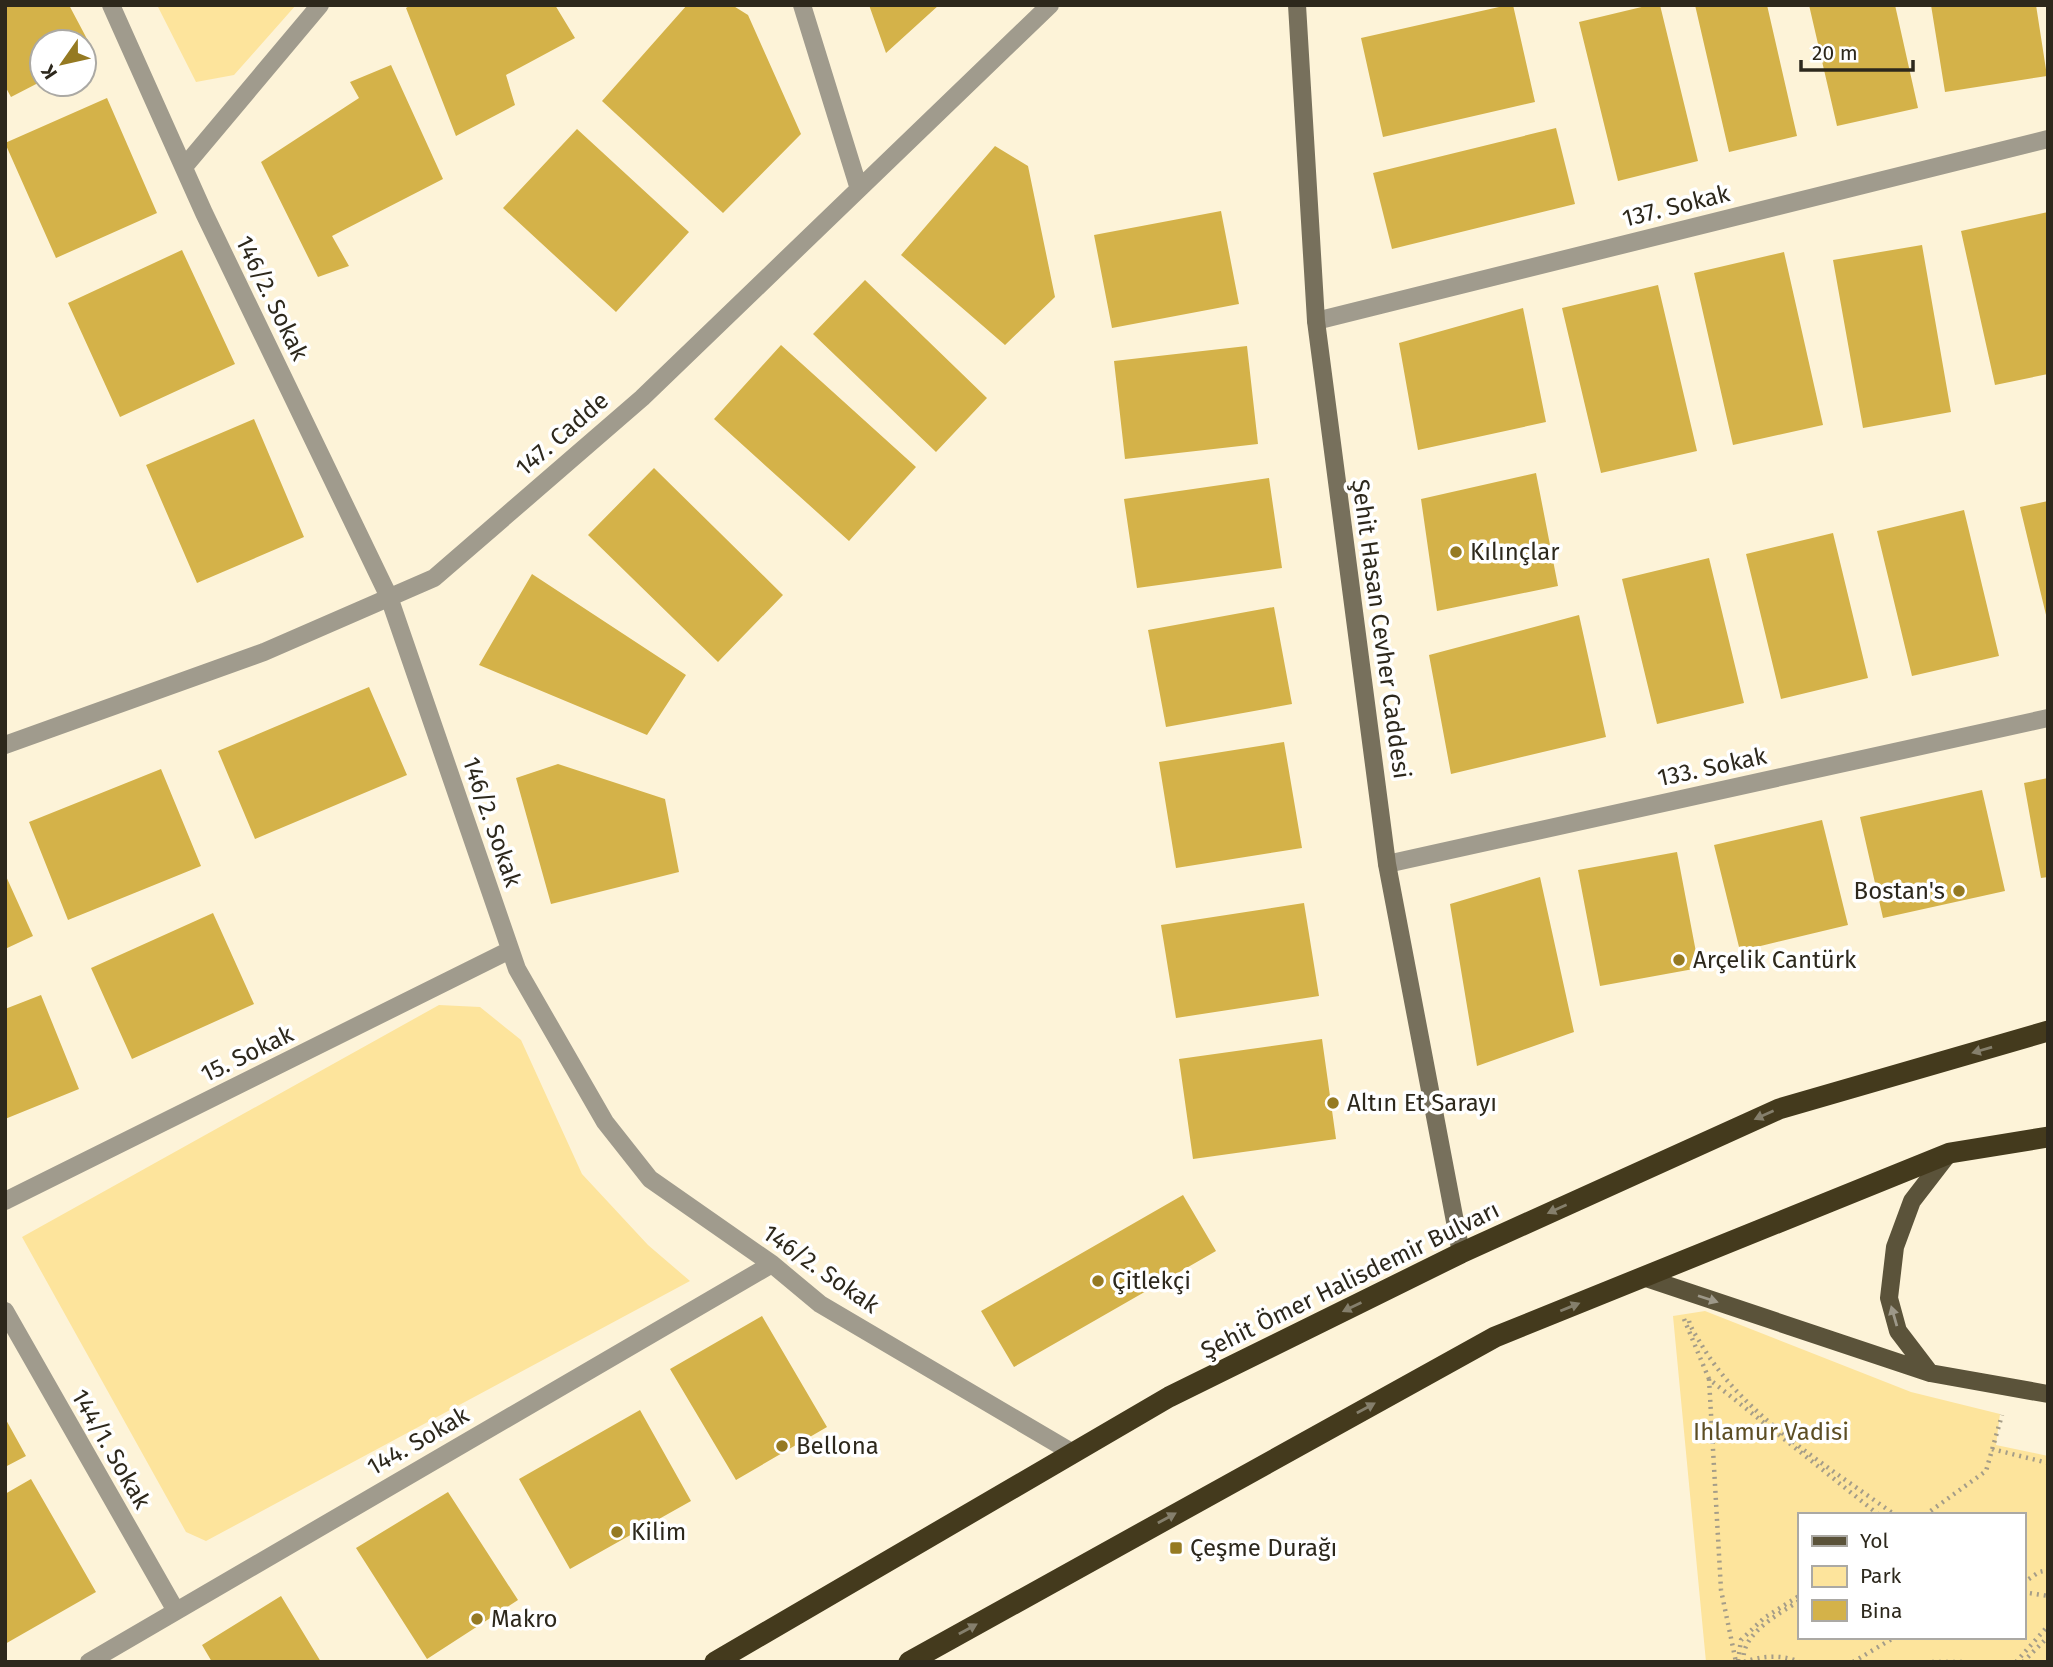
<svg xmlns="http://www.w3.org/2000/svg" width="2053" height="1667" font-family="'Fira Sans',sans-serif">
<rect width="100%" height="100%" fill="#fdf3d8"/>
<!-- green -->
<path fill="#fde49c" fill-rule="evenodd" d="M157,5H296L234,75L196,82Z
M439,1005L480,1007L521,1040L582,1174L648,1245L690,1281L206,1541L186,1532L22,1237Z
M1705,1311L1911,1392L2000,1414L1996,1445L2048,1456V1662H1706L1673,1316ZM1799,1515H2023V1637H1799Z"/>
<!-- building -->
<path fill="#d4b249" d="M5,5H69L95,54L84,59V42H42V81L11,97L5,86Z
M411,5H555L575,38L506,75L515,105L456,136L406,8Z
M687,5H732L748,15L801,134L723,213L602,101Z
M869,5H939L886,53Z
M1508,5H1513L1535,102L1383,137L1361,38Z
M1650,5H1660L1698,161L1618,181L1579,22Z
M1695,5H1767L1797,136L1729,152Z
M1809,5H1895L1918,108L1837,126Z
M1931,5H2036L2047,76L1945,92Z
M391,65L443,179L332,236L349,266L318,277L261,162L359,98L350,82Z
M107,98L157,213L56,258L5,143Z
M1556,128L1575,204L1392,249L1373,173Z
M577,129L689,232L616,312L503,208Z
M995,146L1028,166L1055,297L1005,345L901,255Z
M1221,211L1239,304L1112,328L1094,235Z
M2048,212V374L1995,385L1961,231Z
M1922,245L1951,412L1863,428L1833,260Z
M182,250L235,364L120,417L68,303Z
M1784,252L1823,425L1733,445L1694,273Z
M865,280L987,398L936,452L813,334Z
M1658,285L1697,451L1601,473L1562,308Z
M1523,308L1546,422L1418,450L1399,343Z
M781,345L916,467L849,541L714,419Z
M1247,346L1258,444L1125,459L1114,361Z
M254,419L304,537L197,583L146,465Z
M654,468L783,595L718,662L588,535Z
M1536,473L1558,586L1437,611L1421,499Z
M1269,478L1282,568L1137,588L1124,499Z
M2048,501V619H2047L2020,507Z
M1964,510L1999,656L1912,676L1877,531Z
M1833,533L1868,678L1781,699L1746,554Z
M1709,558L1744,703L1657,724L1622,579Z
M532,574L686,675L647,735L479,665Z
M1274,607L1292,704L1166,727L1148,630Z
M1579,615L1606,737L1451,774L1429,655Z
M369,687L407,775L255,839L218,751Z
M1284,742L1302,848L1176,868L1159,762Z
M558,764L665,799L679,872L551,904L516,778Z
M161,769L201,866L68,920L29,822Z
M2048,778V877L2041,878L2024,783Z
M1982,790L2005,891L1883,918L1860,817Z
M1822,820L1848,925L1740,951L1714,845Z
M1677,852L1699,968L1600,986L1578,870Z
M5,874L33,936L5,949Z
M1540,877L1574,1032L1477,1066L1450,904Z
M1304,903L1319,996L1176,1018L1161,925Z
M213,913L254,1004L132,1059L91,968Z
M41,995L79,1089L5,1119V1009Z
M1322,1039L1336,1139L1193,1159L1179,1059Z
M1183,1195L1216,1251L1014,1367L981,1311Z
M762,1316L827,1427L736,1480L670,1369Z
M640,1410L691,1501L570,1569L519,1479Z
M5,1418L26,1456L5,1467Z
M31,1479L96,1592L5,1644V1494Z
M448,1492L518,1600L427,1659L356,1548Z
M281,1596L321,1662H212L202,1645Z"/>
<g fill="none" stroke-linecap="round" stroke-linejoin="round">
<!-- path -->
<path stroke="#a59d88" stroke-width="4.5" stroke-dasharray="2 5" stroke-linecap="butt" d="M1684,1319L1709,1379L1879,1515
M1689,1321C1691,1329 1697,1337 1701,1344C1744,1417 1828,1466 1895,1515
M1709,1379L1721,1590L1736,1662
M1992,1449L2048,1463
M1925,1515L1986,1471L2002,1415
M2023,1583L2039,1572L2048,1570
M2023,1592L2048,1596
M1738,1661L1741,1640L1764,1618L1799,1596
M1744,1662C1739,1635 1780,1613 1799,1601
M1744,1662C1761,1656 1782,1654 1799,1662
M1853,1662L1895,1637
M1932,1662H1965
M2016,1662L2048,1626
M2023,1662L2048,1637"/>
<!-- street -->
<path stroke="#a09b8d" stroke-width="18" d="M111,5L204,213L389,597L517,969L605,1122L650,1179L772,1264L820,1304L1073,1453
M802,5L859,189
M184,167L320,5
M1316,321L2048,139
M5,745L264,652L434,578L642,398L1050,5
M1387,864L2048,718
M5,1201L510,950
M5,1311L176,1611
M89,1662L772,1264"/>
<!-- secondary -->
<path stroke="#77705c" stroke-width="18" d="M1297,5L1316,321L1387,864L1461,1253"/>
<!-- primary -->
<path stroke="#5b533a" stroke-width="18" d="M1643,1277L1930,1373L2048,1394
M1930,1373L1898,1331L1889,1298L1895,1247L1912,1201L1949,1153"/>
<!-- highway -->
<path stroke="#443a1d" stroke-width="21" d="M715,1662L1169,1397L1461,1253L1779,1109L2048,1031
M909,1662L1495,1337L1950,1153L2048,1137"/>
</g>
<!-- one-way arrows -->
<defs><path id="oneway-solid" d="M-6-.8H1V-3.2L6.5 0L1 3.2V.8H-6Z" transform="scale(1.75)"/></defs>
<g fill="#857f6c">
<use href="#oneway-solid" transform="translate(1982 1050) rotate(164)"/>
<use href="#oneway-solid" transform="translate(1764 1115) rotate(156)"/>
<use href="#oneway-solid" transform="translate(1557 1209) rotate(156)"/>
<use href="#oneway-solid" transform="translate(1352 1307) rotate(154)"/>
<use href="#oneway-solid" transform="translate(1570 1307) rotate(-22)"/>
<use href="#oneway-solid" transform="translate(1366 1408) rotate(-29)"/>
<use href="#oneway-solid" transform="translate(1167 1518) rotate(-29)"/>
<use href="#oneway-solid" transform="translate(968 1629) rotate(-29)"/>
</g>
<g fill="#9d9889">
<use href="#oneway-solid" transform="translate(1708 1299) rotate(18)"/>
<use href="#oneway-solid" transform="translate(1894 1316) rotate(-106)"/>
</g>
<!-- markers -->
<g fill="#957a22" stroke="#fff" stroke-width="2.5">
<circle cx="1456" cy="552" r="7"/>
<circle cx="1959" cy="891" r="7"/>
<circle cx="1679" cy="960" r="7"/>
<circle cx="1333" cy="1103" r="7"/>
<circle cx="1098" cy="1281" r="7"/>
<circle cx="782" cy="1446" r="7"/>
<circle cx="617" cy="1532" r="7"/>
<rect x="1169" y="1541" width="14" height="14" rx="3.5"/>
<circle cx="477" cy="1619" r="7"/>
</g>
<g text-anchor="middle" stroke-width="7" stroke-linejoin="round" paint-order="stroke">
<!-- street labels -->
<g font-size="24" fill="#2d281c" stroke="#fff">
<text transform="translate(1676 206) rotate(-14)" y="8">137. Sokak</text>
<text transform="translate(272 298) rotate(64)" y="8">146/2. Sokak</text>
<text transform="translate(562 434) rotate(-41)" y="8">147. Cadde</text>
<text transform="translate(1381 629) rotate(82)" y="8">Şehit Hasan Cevher Caddesi</text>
<text transform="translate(1712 767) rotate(-12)" y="8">133. Sokak</text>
<text transform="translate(492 822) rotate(71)" y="8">146/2. Sokak</text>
<text transform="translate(247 1054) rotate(-26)" y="8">15. Sokak</text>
<text transform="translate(821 1269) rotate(35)" y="8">146/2. Sokak</text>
<text transform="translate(1350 1280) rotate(-26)" y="8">Şehit Ömer Halisdemir Bulvarı</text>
<text transform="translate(418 1441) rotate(-30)" y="8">144. Sokak</text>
<text transform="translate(111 1449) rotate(60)" y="8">144/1. Sokak</text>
</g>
<!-- poi labels -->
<g font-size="24" fill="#2d281c" stroke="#fff" text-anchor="start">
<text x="1470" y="560">Kılınçlar</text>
<text x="1945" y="899" text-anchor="end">Bostan's</text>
<text x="1693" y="968">Arçelik Cantürk</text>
<text x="1347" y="1111">Altın Et Sarayı</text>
<text x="1112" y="1289">Çitlekçi</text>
<text x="796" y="1454">Bellona</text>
<text x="631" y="1540">Kilim</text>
<text x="1190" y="1556">Çeşme Durağı</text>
<text x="491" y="1627">Makro</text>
</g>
<!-- park labels -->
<g font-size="24" fill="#5d4e24" stroke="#fff">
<text x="1771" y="1440">Ihlamur Vadisi</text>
</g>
</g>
<!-- border -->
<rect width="2053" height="1667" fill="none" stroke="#2d281c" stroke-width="14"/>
<!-- legend -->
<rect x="1798" y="1513" width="228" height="126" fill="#ffffff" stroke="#aba9a4" stroke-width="2"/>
<rect x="1812" y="1536" width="35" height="10" fill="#5b533a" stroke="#aba9a4" stroke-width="2"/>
<text x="1860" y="1548" font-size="21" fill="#2d281c">Yol</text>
<rect x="1812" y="1566" width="35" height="21" fill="#fde49c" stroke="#aba9a4" stroke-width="2"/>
<text x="1860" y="1583" font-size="21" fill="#2d281c">Park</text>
<rect x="1812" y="1600" width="35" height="21" fill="#d4b249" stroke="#aba9a4" stroke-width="2"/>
<text x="1860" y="1618" font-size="21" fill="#2d281c">Bina</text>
<!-- north arrow -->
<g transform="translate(63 63) rotate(236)"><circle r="33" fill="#ffffff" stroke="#aba9a4" stroke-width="2"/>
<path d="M0-5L12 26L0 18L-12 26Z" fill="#957a22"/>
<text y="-10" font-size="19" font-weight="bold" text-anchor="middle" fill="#2d281c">K</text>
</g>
<!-- scale -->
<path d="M1801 60v10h112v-10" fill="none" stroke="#2d281c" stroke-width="3.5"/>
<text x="1812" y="60" font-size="21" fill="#2d281c" stroke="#ffffff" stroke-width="5" paint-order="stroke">20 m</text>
</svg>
